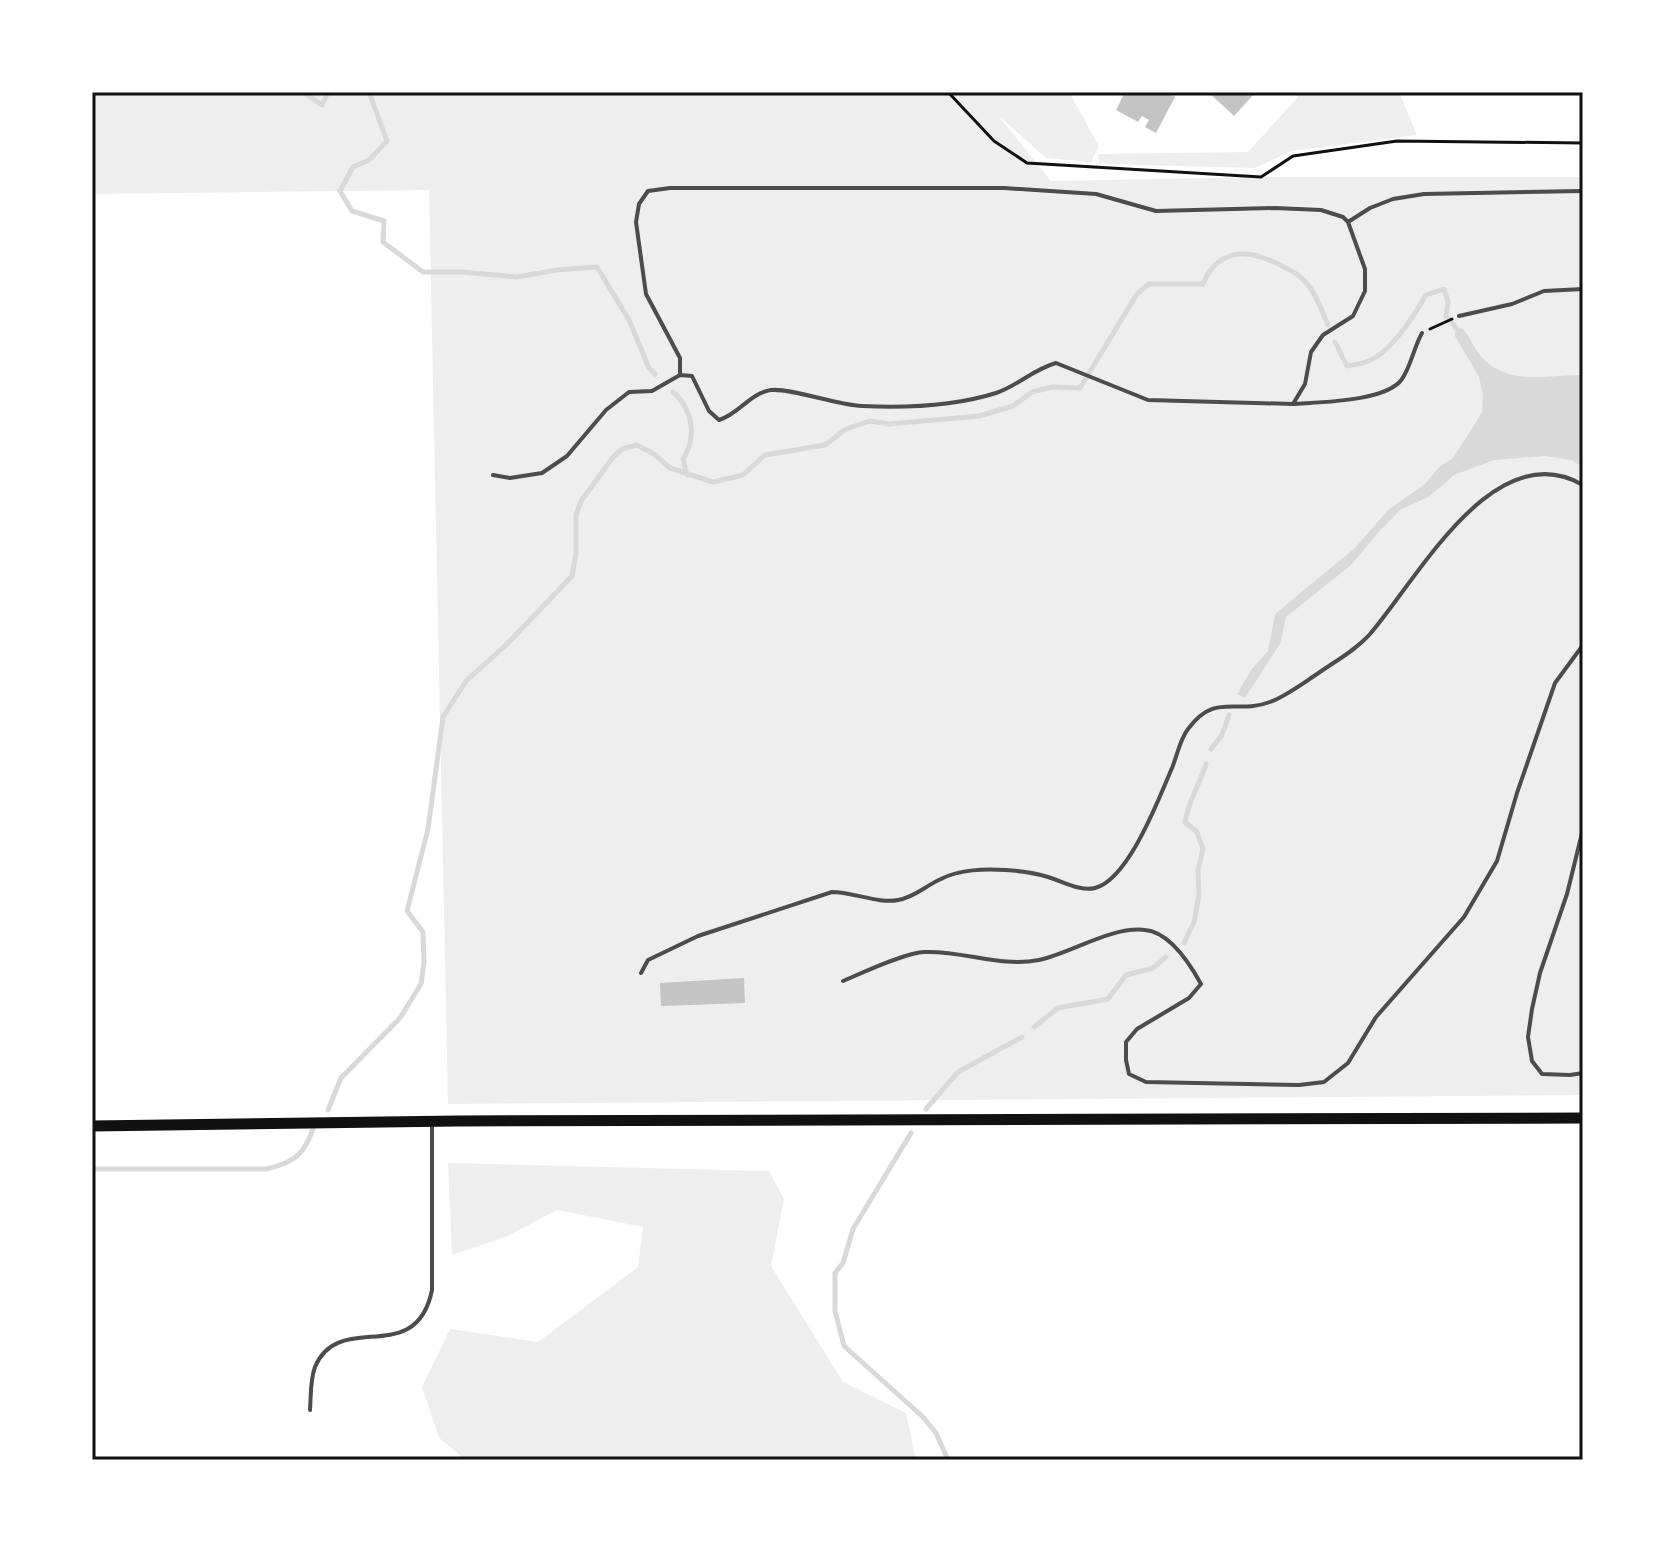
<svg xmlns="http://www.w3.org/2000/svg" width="1675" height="1552" font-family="Signika,sans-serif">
<rect width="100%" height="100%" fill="#fff"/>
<!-- green -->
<path fill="#eee" d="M92,92H1069L1099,146L1091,162L1046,158L998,115L1051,181L1261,177H1583V1095L448,1104L429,190L92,194Z
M1298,92H1399L1417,135L1292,151L1255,168L1099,164L1098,154L1248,152L1297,98Z
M448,1163L769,1171L784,1199L771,1266L843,1382L906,1413L916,1460H466L439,1438L422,1387L450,1329L538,1342L638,1267L643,1227L557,1210L508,1236L452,1255Z"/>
<!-- water -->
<path fill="#d9d9d9" d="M1462,328C1470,336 1473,347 1480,355C1506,387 1547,375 1583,375V467L1571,460L1545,456L1494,460L1454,475L1430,496L1400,510L1377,534L1351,565L1286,617L1280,644L1245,698L1237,694L1251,670L1268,651L1275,614L1355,548L1388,510L1425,484L1439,467L1453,458L1473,427L1482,412L1483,395L1479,377L1455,336V331Z"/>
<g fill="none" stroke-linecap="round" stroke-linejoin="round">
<!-- stream -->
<path stroke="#d9d9d9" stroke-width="5" d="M303,92L322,105L328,92
M369,92L387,141L369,160L353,167L340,191L352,211L384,221L383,242L423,272H462L517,277L557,270L597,267L629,320L649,368L655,374
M1335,342L1347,366C1353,365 1360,364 1366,362C1389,355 1414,316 1426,295L1444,289L1448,302L1446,316L1461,334
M673,392C693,409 697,438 683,459L687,475
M1211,749L1222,735L1229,715
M1184,943L1194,922L1199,895L1198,870L1203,849L1197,832L1185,822C1188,801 1200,784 1206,764
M1034,1027L1058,1008L1108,999L1126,975L1153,968L1166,957
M926,1109L958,1072L1022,1037
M328,1110L341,1078L400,1018L421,984L424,963L423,932L407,911L428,829L443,717L466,681L507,644L572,576L576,554V515L581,501L614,456L622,449L637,445L654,454L670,468L713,482L743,475L765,455L825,445L846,429L870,421L889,424L979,416L1013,406L1032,392L1052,387L1080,388L1137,294L1149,284H1203C1217,250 1245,248 1276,263C1288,269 1300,274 1308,285C1317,295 1322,312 1328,325
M911,1133L853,1229L843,1263L835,1273V1311L844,1346L923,1417L936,1433L948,1460
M92,1169H267C295,1162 305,1154 314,1126"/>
</g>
<!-- building -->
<path fill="#c4c4c4" d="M1125,92H1167L1175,97L1156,133L1145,127L1149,120L1142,116L1138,122L1116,110Z
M1208,92H1256L1234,116Z
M744,978L745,1003L661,1006L660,983Z"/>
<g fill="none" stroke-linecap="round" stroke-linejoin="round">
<!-- path -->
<path stroke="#111" stroke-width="3" d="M948,92L994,141L1027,163L1261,177L1293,156L1397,141L1583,143
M1430,329L1452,319"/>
<!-- service -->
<path stroke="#4c4c4c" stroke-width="4" d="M1348,222L1370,208L1393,199L1424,194L1583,191
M1459,316L1512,304L1544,291L1583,289
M680,375L692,376L709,411L719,420C739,414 750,393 771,390C792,388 836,405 862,406C905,408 955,406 996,393C1017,386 1034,369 1056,363L1148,400L1293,404
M493,475L510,478L542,473L567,456L606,410L629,392L652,391L680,375V358L646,294L636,222L639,204L648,191L670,188H1004L1096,194L1156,211L1275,208L1321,210L1343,217L1348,222L1365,269V291L1353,316L1323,335L1311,352L1305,384L1293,404C1319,402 1386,402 1402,379C1411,366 1414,347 1422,333
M1583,829L1567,894L1540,973L1532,1009L1528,1037L1532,1061L1542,1074L1570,1075L1583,1073
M641,973L648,960L698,936L832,892C852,892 880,904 898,900C915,897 925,886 941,879C960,869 985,869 1006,870C1020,871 1035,873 1048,877C1062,881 1081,892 1095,888C1129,879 1159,798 1172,768C1177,756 1180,739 1188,729C1216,692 1235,715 1270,702C1286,696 1302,684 1317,674C1334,662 1356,650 1370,634C1417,580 1494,433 1583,485
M843,981C862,973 904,953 924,952C963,950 1000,968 1039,960C1071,953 1112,926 1145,930C1170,932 1190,964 1201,984L1189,998L1137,1029L1126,1042V1060L1129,1074L1146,1082L1299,1085L1324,1082L1348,1063L1376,1017L1464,917L1497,861L1517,793L1555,683L1583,645
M310,1410C311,1397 310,1380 315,1367C339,1309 416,1369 432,1290V1124"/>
<!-- secondary -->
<path stroke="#111" stroke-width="11" d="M92,1126L457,1121L1583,1118"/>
</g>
<!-- border -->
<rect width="1675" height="1552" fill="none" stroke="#ffffff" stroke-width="188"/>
<rect x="94" y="94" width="1487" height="1364" fill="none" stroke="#111" stroke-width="3"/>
</svg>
